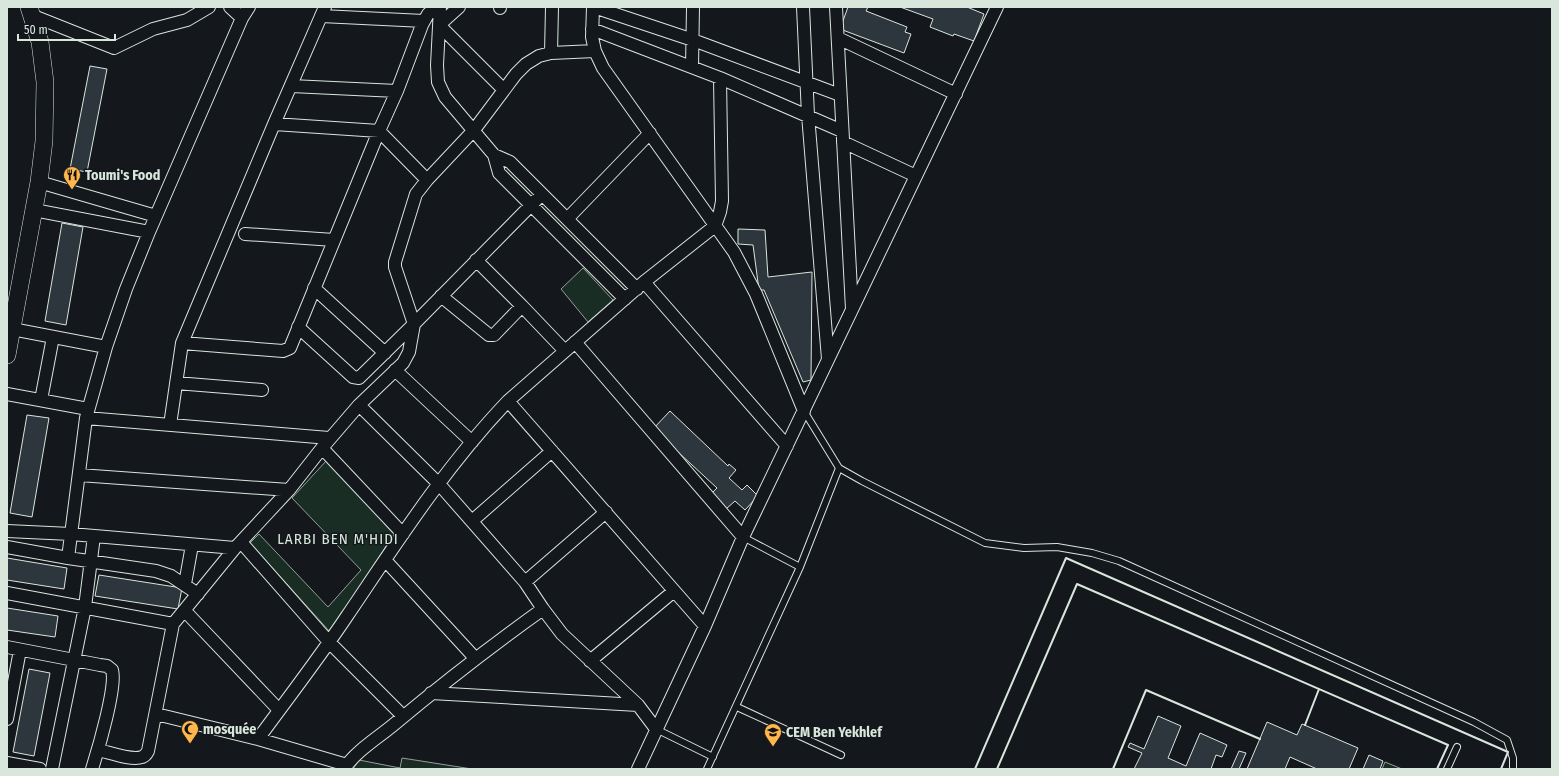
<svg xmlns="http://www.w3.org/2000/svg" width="1559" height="776" font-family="'Fira Sans Condensed',sans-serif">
<rect width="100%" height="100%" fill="#14181c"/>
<!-- green -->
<path fill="#1a2d24" stroke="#939e99" d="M583,268L613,300L588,322L561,289Z
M327,460L394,534L330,632L250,543L259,534L328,607L361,570L292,498Z
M402,758L472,769H353L359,760L400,768Z
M1385,762L1402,769H1382Z"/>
<!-- building -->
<path fill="#2c363c" stroke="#d8e6dc" d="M848,7H868L866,11L907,27L905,32L911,34L904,53L840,29Z
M900,7H967L984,14L974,41L954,34L953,36L930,27L933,19Z
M90,66L107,69L87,172L70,169Z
M62,223L83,227L66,325L45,321Z
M738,229L765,230L768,277L812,272L811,380L803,382L764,290H759L753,245L738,244Z
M670,411L728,466L729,464L736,470L729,478L742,490L747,485L758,496L745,510L735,501L726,509L710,495L717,488L653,429Z
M27,415L49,418L32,517L10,513Z
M7,558L67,568L64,589L7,580Z
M99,575L182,588L178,609L95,596Z
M7,608L58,616L55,637L7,630Z
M29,669L50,673L34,756L13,752Z
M1158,716L1181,726L1168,758L1186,766L1200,733L1227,745L1222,757L1216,755L1211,769H1134L1142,753L1128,747L1130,743L1144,749Z
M1267,722L1297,735L1302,724L1358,748L1349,769H1317L1290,757L1285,769H1247Z
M1239,751L1246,753L1239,769H1231Z
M1369,755L1383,761L1380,769H1363Z"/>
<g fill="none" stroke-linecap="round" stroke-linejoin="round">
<defs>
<path id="service" d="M804,411L839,468L862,481L985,543L1024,548L1057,547L1092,553L1119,561L1474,722L1507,740L1513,758V769
M743,537L800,567
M737,707L841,755
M656,729L713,757
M707,769L800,567L839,468
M1447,769L1457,747"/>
<path id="minor" d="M230,7L242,18
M440,7L437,65L438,82L445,97L494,155L499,173L625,299
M459,7L439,25L504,90
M500,7V8
M593,7L592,37L595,51L603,68L734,252L756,294L804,411
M594,7L693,40L840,95
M803,7L808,115L828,359
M836,7L852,309
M31,15L114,48L153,29L187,20L209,7
M321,16L424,21
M592,29L720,78L842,131
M838,38L956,94
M551,53L552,7
M692,67L693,7
M291,86L397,91
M274,124L379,131L427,180
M843,142L916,176
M494,155L510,162L637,289
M39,182L156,216
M34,210L149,232
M567,219L650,133
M245,234L334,240
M644,282L787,446
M314,288L385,353
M441,296L489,335H494L522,306L476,260
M522,306L565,351
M298,327L353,377L359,378L414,324L395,267V262L416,194L427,180L474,130L516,74L526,64L539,56L551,53L595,51
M12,329L106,347
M575,342L743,537
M182,343L283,351L290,348L379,131L397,91L422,25L428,14L436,7
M395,370L472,442
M176,383L262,390
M7,394L88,409
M41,400L53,337
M508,401L705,626
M359,405L439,484L525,582L543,609L562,634L638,705L656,729
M86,418L329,438
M170,425L182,343L274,124L325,7
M322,448L359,405L403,363L409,352L414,324L542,194
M79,475L289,490
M472,521L552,451
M7,531L71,534L235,548
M241,542L329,642L403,716
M7,547L68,558L156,571L171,576L198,594
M68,558L86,418L106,347L126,289L149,232L242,18L249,7
M385,560L475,658
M525,582L606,512
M185,584L192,545
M7,593L173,624
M185,611L279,710
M7,647L100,665L107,666L112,670C117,686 98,750 92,769
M590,661L674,591
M431,693L638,705
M156,714L258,739L347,765
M7,719L20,650
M258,739C288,698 319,658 347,616C397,542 446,466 508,401L644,282L715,226L720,212L722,201L720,78
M98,750C108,752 132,761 142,757C145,756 147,753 148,751L173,624L235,548L289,490L322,448L403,534
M7,763L40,769
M52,769L85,607L94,536
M344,769C355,752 376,739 392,726C441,685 491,646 543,609
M638,769L705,626L743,537L997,7"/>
<path id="secondary" d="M7,355L39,182L44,141L45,82L40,42L29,7"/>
</defs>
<!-- service casing -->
<use href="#service" stroke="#d8e6dc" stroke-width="8"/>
<!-- minor casing -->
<use href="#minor" stroke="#d8e6dc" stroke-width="14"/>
<!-- secondary casing -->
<use href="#secondary" stroke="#d8e6dc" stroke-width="18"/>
<!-- service -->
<use href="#service" stroke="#14181c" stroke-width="6"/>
<!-- minor -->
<use href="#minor" stroke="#14181c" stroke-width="12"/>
<!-- secondary -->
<use href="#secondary" stroke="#14181c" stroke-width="17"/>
<!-- wall -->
<path stroke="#d8e6dc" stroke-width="2" d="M1305,725L1319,689
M975,769L1066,558L1508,752L1501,769
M997,769L1077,584L1448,745L1437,769
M1113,769L1146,690L1260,739"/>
</g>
<!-- icons -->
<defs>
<symbol id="restaurant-pin" viewBox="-11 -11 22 30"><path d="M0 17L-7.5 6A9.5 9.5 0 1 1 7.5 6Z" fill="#ffb74d" stroke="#14181c"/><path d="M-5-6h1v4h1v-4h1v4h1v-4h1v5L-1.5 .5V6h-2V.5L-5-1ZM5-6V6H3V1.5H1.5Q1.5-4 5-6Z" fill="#111"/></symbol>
<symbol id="mosque-pin" viewBox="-11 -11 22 30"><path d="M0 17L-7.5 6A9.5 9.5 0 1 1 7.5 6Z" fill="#ffb74d" stroke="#14181c"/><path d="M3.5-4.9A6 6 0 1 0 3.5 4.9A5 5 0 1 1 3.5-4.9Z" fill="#111"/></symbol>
<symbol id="school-pin" viewBox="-11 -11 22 30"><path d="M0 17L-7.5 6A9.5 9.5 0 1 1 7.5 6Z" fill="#ffb74d" stroke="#14181c"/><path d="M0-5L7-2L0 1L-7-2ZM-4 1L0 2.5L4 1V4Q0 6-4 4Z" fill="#111"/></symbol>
</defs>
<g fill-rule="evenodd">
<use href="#restaurant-pin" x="62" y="165" width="20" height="27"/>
<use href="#mosque-pin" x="180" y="719" width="20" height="27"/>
<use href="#school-pin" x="763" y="722" width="20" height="27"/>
</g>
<g text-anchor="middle" stroke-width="3" stroke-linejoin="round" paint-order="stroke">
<!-- poi labels -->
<g font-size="14" font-weight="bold" fill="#d8e6dc" stroke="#14181c" text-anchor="start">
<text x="85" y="180">Toumi's Food</text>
<text x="203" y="734">mosquée</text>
<text x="786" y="737">CEM Ben Yekhlef</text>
</g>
<!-- neighbourhood labels -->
<g font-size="15" letter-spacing="1" fill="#d8e6dc" stroke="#14181c">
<text x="338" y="544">LARBI BEN M'HIDI</text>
</g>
</g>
<!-- border -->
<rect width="1559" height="776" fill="none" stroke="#d8e6dc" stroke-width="16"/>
<!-- scale -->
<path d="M18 34v6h97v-6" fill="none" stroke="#d8e6dc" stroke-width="2"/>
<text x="24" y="34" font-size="12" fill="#d8e6dc" stroke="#14181c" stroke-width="3" paint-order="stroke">50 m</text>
</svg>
